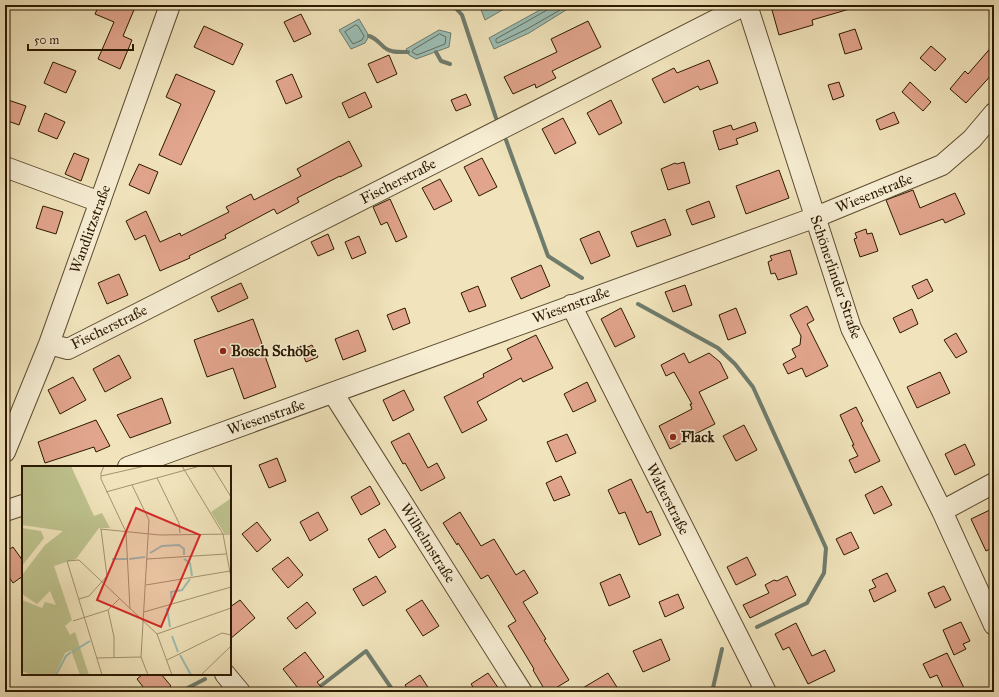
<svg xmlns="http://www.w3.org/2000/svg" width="999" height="697" font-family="'IM FELL Great Primer',serif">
<rect width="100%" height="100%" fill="#f1e4bc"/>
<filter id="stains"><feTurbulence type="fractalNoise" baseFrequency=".005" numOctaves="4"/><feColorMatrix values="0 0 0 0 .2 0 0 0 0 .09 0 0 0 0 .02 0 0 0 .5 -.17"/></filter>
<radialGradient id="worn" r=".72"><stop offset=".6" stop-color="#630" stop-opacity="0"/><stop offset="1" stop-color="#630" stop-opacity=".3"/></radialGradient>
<!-- water -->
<path fill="#9bbeb5" stroke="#6f7c6d" d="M483,5H511L485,20L480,7Z
M549,5H564L566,10L529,33L494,49L489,38Z
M359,19L369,36L365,43L351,49L339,30Z
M439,30L451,33L449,47L416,59L409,55L406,49Z"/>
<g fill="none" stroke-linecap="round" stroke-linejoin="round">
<!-- shore -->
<path stroke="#646c5a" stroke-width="1" d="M550,5L547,10L496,39V42L498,43L527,29L560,10V5
M356,25L358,26L364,36L362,40L353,44L345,32Z
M440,34L446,37L445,44L417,55L412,52L413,50Z"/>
<!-- stream -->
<path stroke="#6f7c6d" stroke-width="4" d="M453,5L462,15L496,118
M369,36C376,38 379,43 385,48C391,53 400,52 408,52
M436,52L441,61L450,64
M506,140L548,256L582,278
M638,304L718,348L735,364L753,387L826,548L824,573L807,603L757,627
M180,692L205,679
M313,692L366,651L394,692
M712,692L722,649"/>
</g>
<!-- building -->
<path fill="#e1a48c" stroke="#2c1900" d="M99,5H136L123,36L132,40L120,69L98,59L114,22L95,14Z
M789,5H853V8L812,20L813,25L779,35L772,10Z
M301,14L311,34L294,42L284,22Z
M588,21L601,47L552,71L556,78L536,88L535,84L513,94L504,77L557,52L551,39Z
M204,26L243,44L233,65L194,47Z
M855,29L862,49L845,54L839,34Z
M994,44V72L966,103L950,89L965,71L968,74Z
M931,46L946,59L935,71L920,58Z
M389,55L397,74L377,83L368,64Z
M709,60L718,83L700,90L698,86L664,103L652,79L674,68L677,73Z
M53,62L76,71L66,93L44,83Z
M176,74L215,91L181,165L159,155L181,104L166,97Z
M292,74L302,97L286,104L276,81Z
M839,82L844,96L833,100L828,85Z
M910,82L931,102L923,111L902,92Z
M365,92L372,107L349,118L342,103Z
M466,94L471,105L456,111L451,100Z
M5,99L26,106L19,125L5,120Z
M611,100L622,123L599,135L587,113Z
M894,112L899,123L880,130L876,120Z
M45,113L65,122L57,139L38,131Z
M563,118L576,143L555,154L542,129Z
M755,122L758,131L736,139L738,144L719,150L713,131L731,125L733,130Z
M349,141L362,166L340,177V176L297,198L299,202L277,214L274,209L225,235L226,238L189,256L190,258L160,271L145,235L135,240L126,221L146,211L160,242L180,233L181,236L229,212L226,207L251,194L254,200L301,176L297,169Z
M74,153L89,159L81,181L65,174Z
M482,158L497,187L479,196L464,167Z
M684,162L690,183L668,190L661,169L675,163L677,164Z
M139,164L158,172L149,194L129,185Z
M779,170L789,198L746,214L736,186Z
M440,179L452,201L434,210L422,188Z
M913,190L920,208L955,193L965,214L945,223L943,219L900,235L886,200Z
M390,199L407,237L396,242L387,222L381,225L373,207Z
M709,201L715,217L692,225L686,210Z
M43,206L63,212L56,234L36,228Z
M665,219L671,235L637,247L631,232Z
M866,229L867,234L872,233L878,251L860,257L854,239L857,238L855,233Z
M599,231L610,256L591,264L580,239Z
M328,234L334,249L318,256L311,242Z
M359,236L366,253L352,259L345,242Z
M790,250L797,274L778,280L775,273L771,274L768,262L772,260L770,256Z
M541,265L550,286L521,299L511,278Z
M119,274L128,295L107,304L98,283Z
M927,279L933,291L918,299L912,286Z
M241,283L248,298L218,312L211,297Z
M685,285L692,305L673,312L665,292Z
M478,286L486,306L469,312L461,293Z
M807,306L814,320L807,324L828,366L806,377L802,368L788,374L783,364L796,357L792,349L800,345L801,336L790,315Z
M405,308L410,323L393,330L387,315Z
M621,308L635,337L615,347L601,319Z
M736,308L746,333L728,340L719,315Z
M912,309L918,324L900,333L893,318Z
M253,319L266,355L265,356L276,387L244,399L233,368L207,377L194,340Z
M358,330L366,351L343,360L335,339Z
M956,333L967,352L956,358L944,340Z
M536,335L553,368L523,382L521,378L477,402L487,420L462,433L444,397L484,377L483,374L512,359L507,349Z
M312,345L318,357L306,362L301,350Z
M684,353L689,363L709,353L720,362L728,378L699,392L715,424L685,439L686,441L670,449L659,426L692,409L690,404H692L674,372L666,376L661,365Z
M119,355L131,378L105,392L93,369Z
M940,372L950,393L917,408L907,387Z
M73,377L86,400L60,414L48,390Z
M587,382L596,401L573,412L564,394Z
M404,390L414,410L393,421L383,400Z
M162,398L171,423L130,438L117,415Z
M856,407L863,421L861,423L880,461L855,473L849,460L858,456L852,445H854L840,415Z
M96,420L110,446L96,452L94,447L45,463L38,442Z
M744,425L757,450L736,461L723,436Z
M409,433L428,468L437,463L445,478L421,491L405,463L403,464L391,442Z
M567,434L576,453L556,462L547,442Z
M965,444L975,465L955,475L945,454Z
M277,458L286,481L269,488L259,465Z
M561,476L570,495L554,501L546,483Z
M631,479L647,513L651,511L661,535L639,545L625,512L619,514L608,490Z
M370,486L380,504L361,515L351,497Z
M882,486L892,505L874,514L865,495Z
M994,508V547L986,551L971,519Z
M318,512L328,530L310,541L300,522Z
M460,512L481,546L494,539L516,575L524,570L538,593L523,602L546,639L544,640L569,680L549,692H546L533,670L534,669L508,626L516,621L488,575L481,579L458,543L457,545L443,523Z
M257,522L271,540L257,552L242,534Z
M385,529L396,547L379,558L368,539Z
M851,532L859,548L844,555L836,539Z
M13,547L23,561V576L13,583L5,571V552Z
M288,557L303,575L288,588L272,569Z
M747,557L756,575L736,585L727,567Z
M887,573L896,591L874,602L869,590L876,587L872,580Z
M620,574L630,597L609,606L600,583Z
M376,576L386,592L363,606L353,589Z
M787,576L796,595L750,618L743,605L769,593L765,585L774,580L777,581Z
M944,586L951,600L935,608L928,593Z
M678,594L684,608L665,617L659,602Z
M240,600L255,618L230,639V607Z
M422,600L439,626L423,636L406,610Z
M307,602L316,613L296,629L287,618Z
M961,622L970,641L963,644L966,649L954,655L943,630Z
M796,623L812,656L825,650L835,671L808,684L789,647L783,650L775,634Z
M661,639L670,660L643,672L633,651Z
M305,652L324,677L317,682L325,692H301L283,669Z
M947,653L966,692H945L937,675L930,678L923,664Z
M488,673L501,692H476L471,684Z
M608,673L620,692H576Z
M143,674H161L171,686L163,692H147L137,679Z
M420,675L431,692H410L405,685Z"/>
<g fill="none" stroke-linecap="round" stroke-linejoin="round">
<defs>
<path id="minor" d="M747,5L851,328L942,511L994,625
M5,167L100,202
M571,305L766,692
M49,344L68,349L745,5
M333,393L522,692
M5,452L49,344L170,5
M128,467L816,217L942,165L972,139L994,113
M5,511L23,505
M942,511L994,483
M225,674L240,692"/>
</defs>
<!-- minor casing -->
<use href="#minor" stroke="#5d4c2f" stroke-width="22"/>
<!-- minor -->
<use href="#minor" stroke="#f6edd3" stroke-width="20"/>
</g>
<!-- markers -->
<g fill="#8f2418" stroke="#f6edd3" stroke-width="1.5">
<circle cx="223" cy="351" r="4"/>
<circle cx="673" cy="437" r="4"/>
</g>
<g text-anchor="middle" stroke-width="3" stroke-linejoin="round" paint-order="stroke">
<!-- street labels -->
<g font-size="15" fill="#2c1900" stroke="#f6edd3">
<text transform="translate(398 181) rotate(-27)" y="5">Fischerstraße</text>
<text transform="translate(874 193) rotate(-22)" y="5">Wiesenstraße</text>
<text transform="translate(90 229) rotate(-70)" y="5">Wandlitzstraße</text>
<text transform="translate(836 277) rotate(71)" y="5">Schönerlinder Straße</text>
<text transform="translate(571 305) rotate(-20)" y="5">Wiesenstraße</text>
<text transform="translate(109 327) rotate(-26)" y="5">Fischerstraße</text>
<text transform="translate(266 417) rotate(-19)" y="5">Wiesenstraße</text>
<text transform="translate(668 499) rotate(63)" y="5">Walterstraße</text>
<text transform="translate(428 543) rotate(58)" y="5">Wilhelmstraße</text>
</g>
<!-- poi labels -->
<g font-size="15" font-weight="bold" fill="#2c1900" stroke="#f6edd3" text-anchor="start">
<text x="231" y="356">Bosch Schöbe</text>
<text x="681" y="442">Flack</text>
</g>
</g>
<!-- overview -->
<g transform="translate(22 466)">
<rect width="209" height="209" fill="#f1e4bc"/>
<path d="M0,0H49L72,50L80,47L88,62H77L54,93L32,100L50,154L43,160L48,169L53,166L67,209H58L49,184L43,187L33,209H9L0,205V134L20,142L23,136L34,139L28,125L15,138L0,128V109L23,79L41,65L0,59ZM208,33L209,67H202L189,46ZM0,62L19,65L22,72L0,100Z" fill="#bec38e"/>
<path fill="none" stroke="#9bbeb5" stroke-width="2" d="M128,87L140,80L157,79L162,83V89M90,93H105M107,93L123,91M162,93L168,97L170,110M150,136L149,126L160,124L168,113M145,142L148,161M150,170L156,186M50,186L68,175M158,189L169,209M34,209L44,190L49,186"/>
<path fill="none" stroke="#a29371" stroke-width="1" d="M82,0L79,7V13L104,66L108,143M160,0L201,68L209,112M190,0L209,31M79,10L123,0M135,12L157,57L158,67M110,19L127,54L119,191L126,209M84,26L178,0M78,63L138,69L209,68M125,93L204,88M124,119L208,105M57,133L67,130L85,110L79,63M86,144L92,171V191M122,146L209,121M51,155L86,144L97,133M135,168L209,142M75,192L119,191M145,194L200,167L209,169M80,209L45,95L57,94L135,168L150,209M179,209L209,180"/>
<path fill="#d62828" fill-opacity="0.15" stroke="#d62828" stroke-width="2" d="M114,42L178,69L139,161L75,134Z"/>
<rect width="209" height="209" fill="none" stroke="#2c1900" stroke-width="2"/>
</g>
<!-- margin -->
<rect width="999" height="697" fill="none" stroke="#f1e4bc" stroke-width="20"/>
<rect x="6" y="6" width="987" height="685" fill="none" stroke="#2c1900" stroke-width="2"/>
<rect x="10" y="10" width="979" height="677" fill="none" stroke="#2c1900"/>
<!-- scale -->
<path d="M28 44v6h105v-6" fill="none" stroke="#2c1900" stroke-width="2"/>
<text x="34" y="44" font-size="12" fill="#2c1900" stroke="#f6edd3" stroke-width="3" paint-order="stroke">50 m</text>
<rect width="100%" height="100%" filter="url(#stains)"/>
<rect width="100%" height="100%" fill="url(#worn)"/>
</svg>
